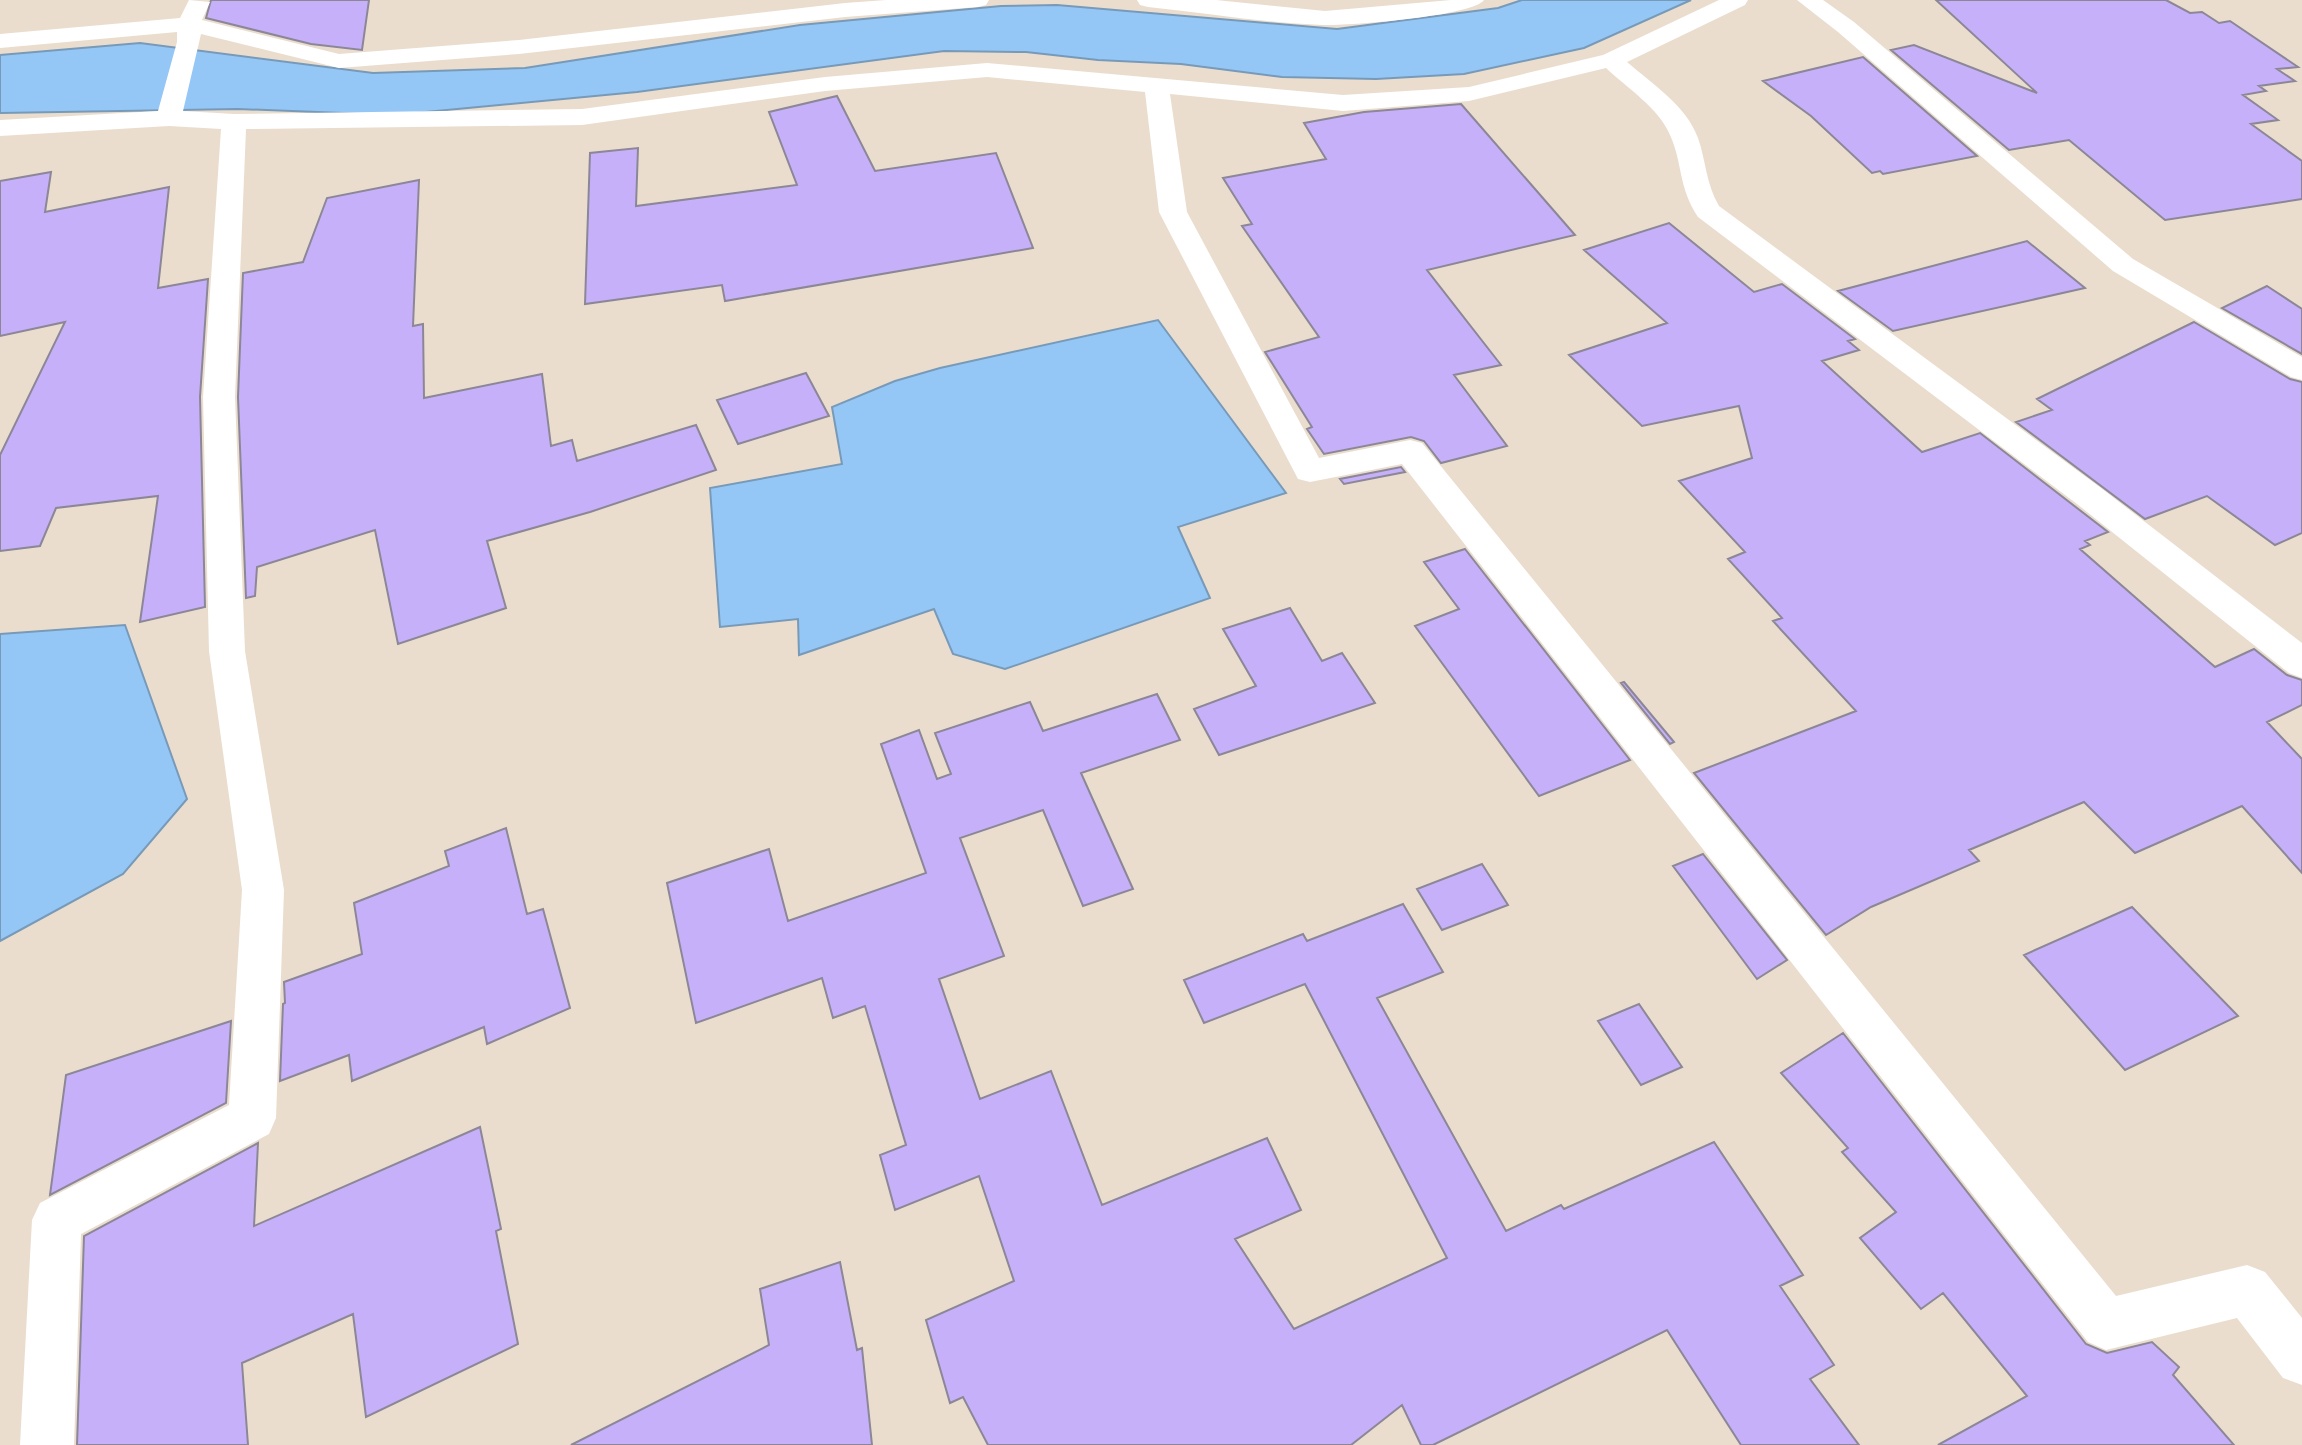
<svg xmlns="http://www.w3.org/2000/svg" width="2302" height="1445" font-family="Barlow,sans-serif">
<rect width="100%" height="100%" fill="#eaddce"/>
<!-- water -->
<path fill="#95c7f6" stroke="#789ab9" stroke-width="2" d="M1522,0H1691L1584,48L1464,74L1376,79L1282,77L1181,64L1098,60L1026,52L944,51L637,92L394,115L238,109L0,113V55L140,43L373,73L525,68L800,25L1001,6L1057,5L1337,29L1498,8Z
M1158,320L1286,493L1178,527L1210,598L1005,669L953,654L934,609L799,655L798,619L720,627L710,488L842,464L832,407L895,381L940,368Z
M125,625L187,799L123,874L0,941V634Z"/>
<!-- building -->
<path fill="#c7b0fa" stroke="#8b8797" stroke-width="2" d="M211,0H369L362,50L311,44L206,18Z
M1936,0H2166L2190,13L2202,12L2219,23L2230,21L2298,67L2277,69L2295,81L2259,86L2266,91L2243,95L2278,120L2251,124L2302,161V199L2165,220L2069,140L2009,150L1891,50L1914,45L2037,93Z
M1863,57L1977,156L1883,174L1880,171L1872,173L1811,116L1763,81Z
M837,96L875,171L996,153L1033,248L725,301L722,285L585,304L590,153L638,148L636,206L797,185L769,112Z
M1461,104L1575,235L1427,270L1501,365L1454,375L1507,446L1441,463L1424,441L1411,437L1324,454L1307,429L1312,427L1265,352L1319,337L1242,226L1252,224L1223,178L1326,159L1304,123L1364,112Z
M51,172L45,212L169,187L158,288L208,279L200,397L205,607L140,622L158,496L56,508L40,546L0,551V455L65,322L0,336V181Z
M419,180L413,326L423,324L424,398L542,374L551,446L572,440L577,461L696,425L716,470L590,512L487,541L506,608L398,644L375,530L257,567L255,596L246,598L238,397L243,273L303,262L327,198Z
M1669,223L1754,292L1782,284L1855,339L1848,341L1859,350L1822,361L1922,452L1980,433L2108,532L2085,541L2090,545L2080,549L2215,667L2254,649L2287,675L2302,680V705L2267,722L2302,759V873L2242,806L2135,853L2084,802L1969,850L1979,861L1871,907L1826,935L1694,773L1856,711L1773,621L1782,618L1728,559L1745,552L1679,481L1752,458L1739,406L1642,426L1569,355L1667,323L1584,250Z
M2027,241L2085,288L1893,331L1838,291Z
M2267,286L2302,309V354L2222,308Z
M2194,322L2290,379L2302,382V533L2275,545L2207,496L2145,519L2016,422L2052,410L2037,399Z
M806,373L829,416L738,444L717,400Z
M1401,467L1405,472L1344,484L1340,479Z
M1465,549L1630,760L1539,796L1415,626L1459,609L1424,562Z
M1290,608L1322,661L1342,653L1375,703L1219,755L1194,709L1256,686L1223,629Z
M1624,682L1674,742L1670,744L1621,683Z
M1157,694L1180,740L1081,773L1133,889L1083,906L1043,810L960,838L1004,956L939,979L980,1099L1051,1071L1102,1205L1267,1138L1301,1210L1235,1239L1294,1329L1447,1258L1305,984L1204,1023L1184,980L1303,934L1307,941L1403,904L1443,972L1377,998L1506,1231L1561,1205L1564,1209L1714,1142L1803,1275L1780,1286L1834,1365L1810,1379L1859,1445H1741L1667,1330L1433,1445H1421L1402,1405L1351,1445H988L963,1397L950,1403L926,1320L1014,1281L979,1176L895,1210L880,1155L906,1145L865,1006L833,1018L822,978L696,1023L667,883L769,849L788,921L926,873L881,744L919,730L937,779L951,774L935,733L1030,702L1043,731Z
M506,828L527,914L543,909L570,1008L487,1044L484,1027L352,1081L349,1055L280,1081L283,1004L285,1003L284,982L362,954L354,903L449,866L445,851Z
M1703,854L1787,960L1757,979L1673,866Z
M1482,864L1508,905L1442,930L1417,889Z
M2132,907L2238,1016L2125,1070L2024,955Z
M1639,1004L1682,1067L1641,1085L1598,1021Z
M231,1021L226,1103L50,1195L66,1075Z
M1843,1033L2086,1344L2107,1353L2152,1342L2179,1367L2173,1375L2234,1445H1938L2027,1396L1943,1293L1921,1309L1860,1238L1896,1212L1842,1152L1848,1148L1781,1073Z
M480,1127L501,1229L496,1231L518,1344L366,1417L353,1314L242,1363L248,1445H77L84,1236L258,1143L254,1226Z
M840,1262L857,1350L862,1348L872,1445H571L769,1345L760,1289Z"/>
<g fill="none" stroke-linecap="round" stroke-linejoin="round">
<!-- minor -->
<path fill="#fff" fill-rule="evenodd" d="M189,0L210,2L202,20L339,54L519,40L845,3L886,0H989L986,5L978,7L845,17L519,54L339,68L201,34L183,111L234,114L582,109L825,77L987,63L1343,95L1469,87L1603,55L1719,0H1748L1745,5L1627,62C1652,84 1686,105 1698,138C1706,161 1706,184 1719,206L2101,488L2302,643V678L2289,673L2077,504L1698,217C1678,187 1683,164 1670,135C1659,108 1627,88 1606,68L1469,101L1343,111L1170,94L1187,212L1319,458L1410,440L1422,443L2116,1296L2247,1265L2265,1272L2302,1318V1385L2283,1378L2237,1318L2106,1350L2088,1342L1402,464L1310,482L1298,479L1159,212L1145,92L987,77L825,91L582,125L246,129L235,397L245,651L284,890L276,1118L269,1134L81,1234L74,1445H20L32,1220L40,1203L229,1105L242,890L209,651L203,397L221,129L169,126L0,136V120L158,111L177,42V32L0,48V34L180,18Z
M1137,0H1216L1325,11L1451,0H1484C1473,16 1348,26 1323,25C1265,23 1206,13 1148,7L1140,5Z
M1797,0H1823L1854,22L2133,259L2302,357V380L2291,377L2113,271L1838,32Z"/>
</g>
</svg>
